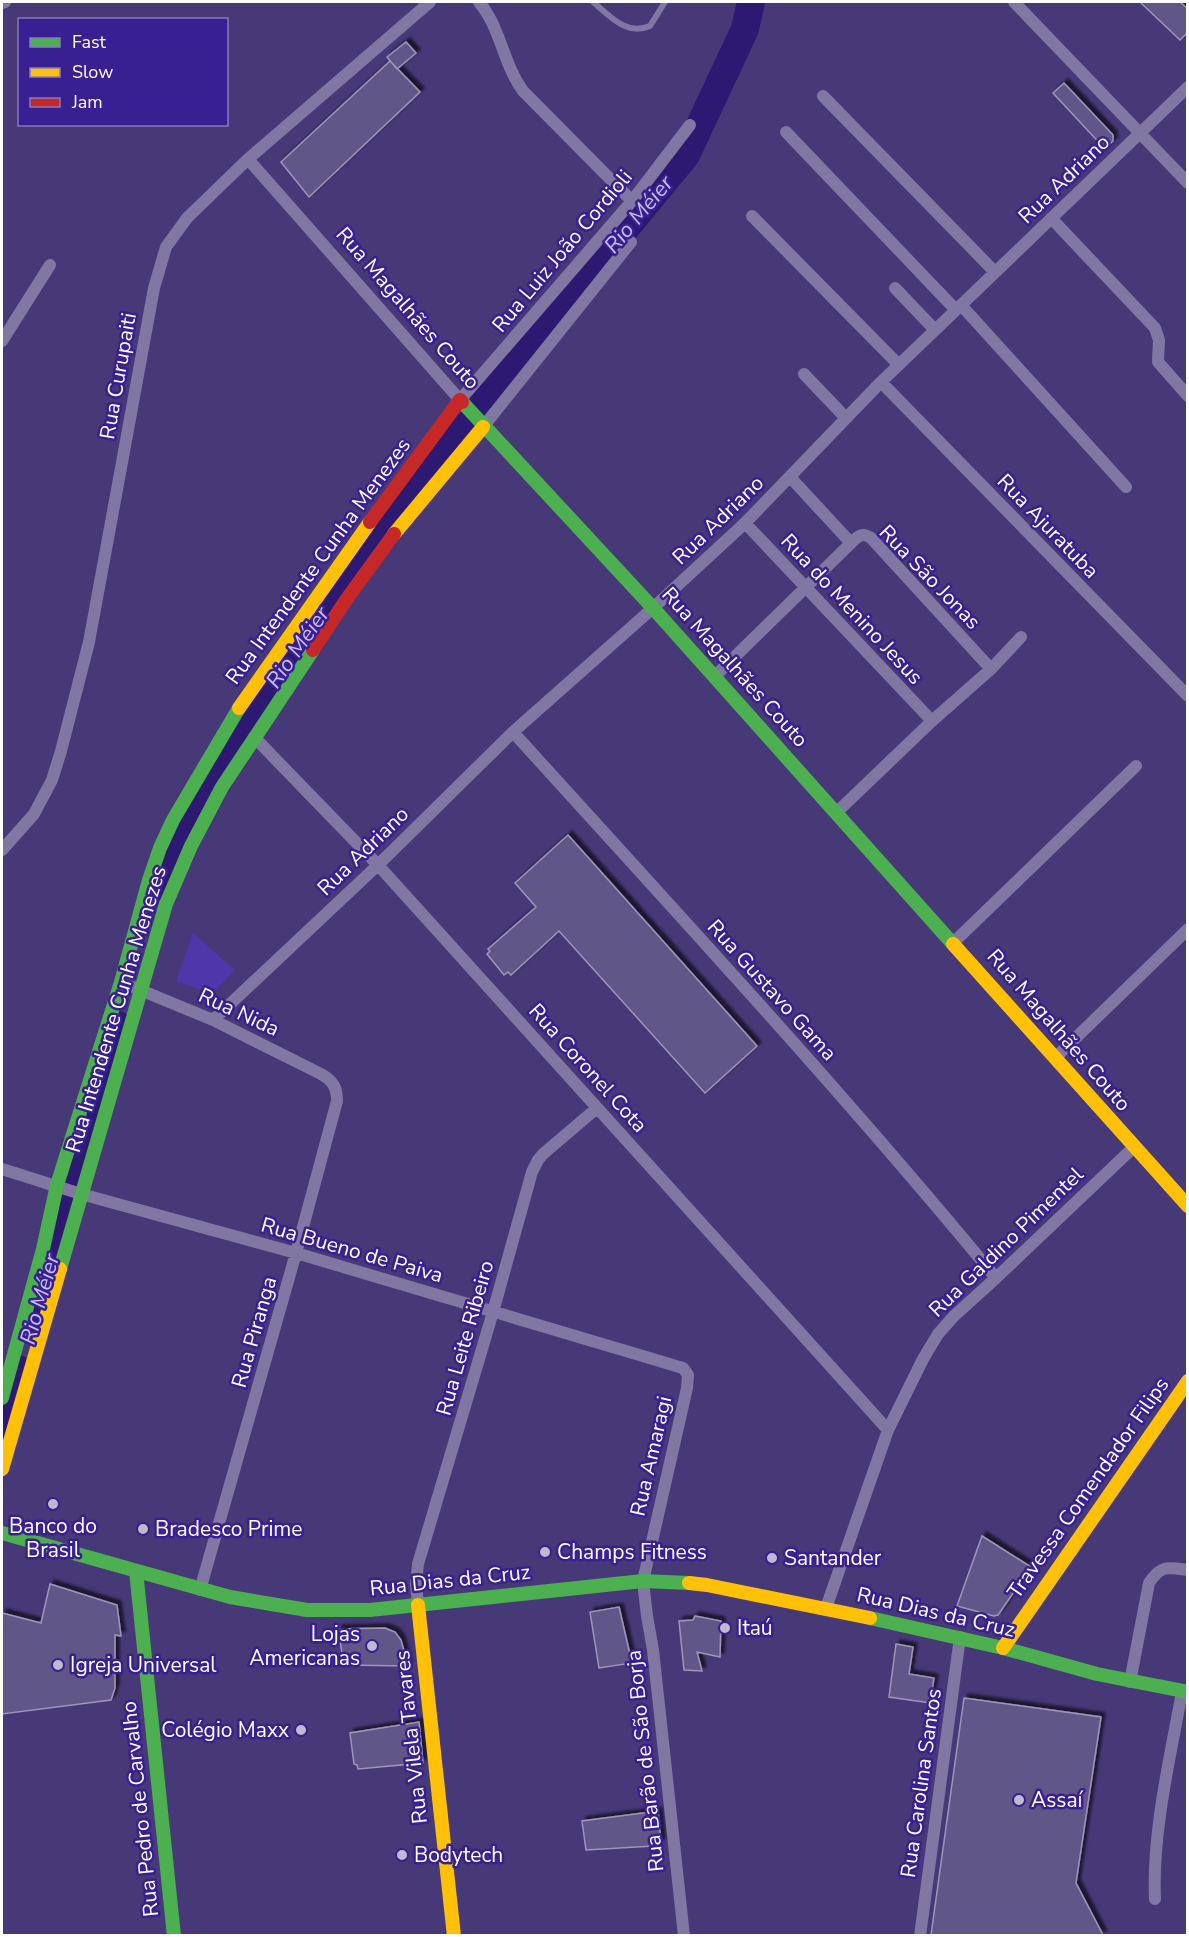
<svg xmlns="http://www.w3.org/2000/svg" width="1189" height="1937" font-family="'Nunito Sans',sans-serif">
<defs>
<filter id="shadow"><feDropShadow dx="4" dy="-4" stdDeviation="1.5" flood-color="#0009"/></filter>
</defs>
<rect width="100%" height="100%" fill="#473978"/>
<!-- green -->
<path fill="#4d37a9" d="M193,933L235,970L212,994L176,981Z"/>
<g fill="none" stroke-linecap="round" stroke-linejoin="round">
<!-- river -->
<path stroke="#2d1972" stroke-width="28" d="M483,402L686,155L745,29L751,2
M159,886C188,804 238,731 287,660C343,580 401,502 463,426
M74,1174L118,1025
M30,1330L66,1204
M2,1427L18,1369"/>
</g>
<!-- building -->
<path fill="#605687" stroke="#9e96b9" stroke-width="1.5" filter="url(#shadow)" d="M1140,2H1180L1188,9V32L1180,40Z
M406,42L416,53L397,69L387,57Z
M390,61L420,92L309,197L281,162Z
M1064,83L1113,135V141L1105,149L1053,93Z
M568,835L757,1046L705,1093L559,931L511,975L508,972L504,975L487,954L490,951L488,949L536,907L515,883Z
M982,1536L1031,1567L998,1615L994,1616L957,1606Z
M50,1584L117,1605L121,1636L115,1635V1688L111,1700L2,1714V1613L41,1623Z
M619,1607L632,1663L599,1668L590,1612Z
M695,1616L721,1621L720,1657L697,1652L702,1671L684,1670L679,1621L693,1620Z
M385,1628L395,1632L401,1640L408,1666L344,1665L338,1629Z
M896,1644L913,1647L909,1674L934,1678L930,1703L889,1697Z
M964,1698L1101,1717L1076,1883L1103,1935H931Z
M419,1722L423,1763L358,1769L357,1765L354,1764L350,1733Z
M658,1811L661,1842L654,1846L586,1850L582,1821Z"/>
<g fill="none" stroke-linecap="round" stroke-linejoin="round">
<!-- lane -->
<path stroke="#8177a3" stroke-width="6" d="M593,2C610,16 626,36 650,26L665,2"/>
<!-- street -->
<path stroke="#8177a3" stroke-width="12" d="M479,2C501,28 503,64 523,91L632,201
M1014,2L1188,183
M2,3L5,2
M823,96L995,272
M786,132L956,310
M248,159L460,400L632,201L690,125
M752,216L899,365
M1051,218L1155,328L1159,340L1158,362L1188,396
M895,288L935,330
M961,305L1126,487
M2,341L50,265
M804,374L846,418
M881,382L1188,696
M483,427L631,242
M790,477L851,543C858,536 862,532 871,538L991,669
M745,523L932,721
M714,677L851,543
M513,732C676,912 842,1091 996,1278
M254,737L378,865L888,1430
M837,812L932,721L991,669L1021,637
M2,850L34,814L52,780L61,751L89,642L154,288L166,247L187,218L248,159L430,2
M954,942L1136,766
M121,982L213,1020L321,1074C333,1081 337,1087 337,1101L296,1253L200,1590
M213,1020L378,865L513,732L653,608L745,523L881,382L1188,87
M1056,1057L1188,929
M2,1169L81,1194L296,1253L683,1368L688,1375L687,1388L643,1581L647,1616L653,1650L684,1936
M418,1605L416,1584L418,1564L493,1312L532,1172L538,1160L543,1154L597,1108
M826,1608L888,1430L923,1359L938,1334L954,1316L996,1278L1134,1147
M1130,1682L1149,1583C1161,1565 1167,1567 1188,1570
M1155,1899C1152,1833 1170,1758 1182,1692
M920,1936L960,1637"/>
<!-- fast -->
<path stroke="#4caf50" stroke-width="14" d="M462,402L653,608L953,944
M60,1269L166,904L191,846L222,787L313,650
M2,1398L43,1249L57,1185L121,982L149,880L160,848L173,820L239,708
M2,1533L230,1597L307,1610H370L643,1581L689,1583
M136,1571L174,1936
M870,1618L1003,1648L1097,1674L1188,1692"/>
<!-- slow -->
<path stroke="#ffc107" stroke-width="14" d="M394,534L483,427
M239,708L370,522
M953,944L1188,1206
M2,1469L60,1269
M689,1583L707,1585L870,1618
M418,1605L454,1936
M1003,1648L1188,1381"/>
<!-- jam -->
<path stroke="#c62828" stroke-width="14" d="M370,522L460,400L462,402
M313,650L346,600L394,534"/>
</g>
<!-- markers -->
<g fill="#bfbad0" stroke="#381f92" stroke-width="2">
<circle cx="53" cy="1504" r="6"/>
<circle cx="143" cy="1529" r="6"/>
<circle cx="545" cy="1552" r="6"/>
<circle cx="772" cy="1558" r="6"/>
<circle cx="725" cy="1628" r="6"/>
<circle cx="372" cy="1646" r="6"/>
<circle cx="58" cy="1665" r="6"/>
<circle cx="301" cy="1730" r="6"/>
<circle cx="1019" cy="1800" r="6"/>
<circle cx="402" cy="1855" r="6"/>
</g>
<g text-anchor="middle" stroke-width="5" stroke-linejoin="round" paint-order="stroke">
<!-- street labels -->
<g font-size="21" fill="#fff" stroke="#381f92">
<text transform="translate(1064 179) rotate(-44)" y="7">Rua Adriano</text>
<text transform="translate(562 251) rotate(-50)" y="7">Rua Luiz João Cordioli</text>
<text transform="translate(408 308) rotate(49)" y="7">Rua Magalhães Couto</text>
<text transform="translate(118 376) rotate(-80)" y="7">Rua Curupaiti</text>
<text transform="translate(718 520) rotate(-44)" y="7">Rua Adriano</text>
<text transform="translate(1048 526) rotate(46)" y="7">Rua Ajuratuba</text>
<text transform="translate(318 561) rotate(-54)" y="7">Rua Intendente Cunha Menezes</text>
<text transform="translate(930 577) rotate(46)" y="7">Rua São Jonas</text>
<text transform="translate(852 609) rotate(47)" y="7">Rua do Menino Jesus</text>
<text transform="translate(735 667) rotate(48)" y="7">Rua Magalhães Couto</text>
<text transform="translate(363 851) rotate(-44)" y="7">Rua Adriano</text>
<text transform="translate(772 990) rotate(48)" y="7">Rua Gustavo Gama</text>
<text transform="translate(116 1009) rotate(-73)" y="7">Rua Intendente Cunha Menezes</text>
<text transform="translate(239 1012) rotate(25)" y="7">Rua Nida</text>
<text transform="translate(1059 1030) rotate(49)" y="7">Rua Magalhães Couto</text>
<text transform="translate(588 1068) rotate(48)" y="7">Rua Coronel Cota</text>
<text transform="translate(1006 1242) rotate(-44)" y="7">Rua Galdino Pimentel</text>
<text transform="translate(352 1250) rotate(16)" y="7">Rua Bueno de Paiva</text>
<text transform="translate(254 1332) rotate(-74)" y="7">Rua Piranga</text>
<text transform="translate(465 1338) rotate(-74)" y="7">Rua Leite Ribeiro</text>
<text transform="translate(651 1456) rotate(-77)" y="7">Rua Amaragi</text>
<text transform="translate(1088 1488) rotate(-55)" y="7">Travessa Comendador Filips</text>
<text transform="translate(450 1580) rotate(-6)" y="7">Rua Dias da Cruz</text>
<text transform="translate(936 1612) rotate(13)" y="7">Rua Dias da Cruz</text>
<text transform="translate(411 1737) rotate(-96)" y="7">Rua Vilela Tavares</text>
<text transform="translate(645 1761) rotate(-96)" y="7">Rua Barão de São Borja</text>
<text transform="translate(921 1783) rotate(-82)" y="7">Rua Carolina Santos</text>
<text transform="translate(140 1809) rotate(-96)" y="7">Rua Pedro de Carvalho</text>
</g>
<!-- poi labels -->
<g font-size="21" fill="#fff" stroke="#381f92" text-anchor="start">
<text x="53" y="1533" text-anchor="middle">Banco do<tspan x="53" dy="24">Brasil</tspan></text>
<text x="155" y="1536">Bradesco Prime</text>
<text x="557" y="1559">Champs Fitness</text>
<text x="784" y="1565">Santander</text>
<text x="737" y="1635">Itaú</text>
<text x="360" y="1641" text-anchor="end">Lojas<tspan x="360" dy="24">Americanas</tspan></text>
<text x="70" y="1672">Igreja Universal</text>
<text x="289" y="1737" text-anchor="end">Colégio Maxx</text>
<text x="1031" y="1807">Assaí</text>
<text x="414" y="1862">Bodytech</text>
</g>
<!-- water labels -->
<g font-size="22" font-style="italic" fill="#c8bdf4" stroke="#381f92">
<text transform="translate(638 214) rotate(-50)" y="8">Rio Méier</text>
<text transform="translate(297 647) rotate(-55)" y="8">Rio Méier</text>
<text transform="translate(39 1299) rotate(-74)" y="8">Rio Méier</text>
</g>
</g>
<!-- border -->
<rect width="1189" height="1937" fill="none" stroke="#ffffff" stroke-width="6"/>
<!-- legend -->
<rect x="18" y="18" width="210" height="108" fill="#381f92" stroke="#8879be" stroke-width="1.5"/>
<rect x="30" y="38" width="30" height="9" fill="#4caf50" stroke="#8879be" stroke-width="1.5"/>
<text x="72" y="48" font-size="18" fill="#ffffff">Fast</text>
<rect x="30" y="68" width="30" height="9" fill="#ffc107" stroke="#8879be" stroke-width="1.5"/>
<text x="72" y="78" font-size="18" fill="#ffffff">Slow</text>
<rect x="30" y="98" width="30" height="9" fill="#c62828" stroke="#8879be" stroke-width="1.5"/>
<text x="72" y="108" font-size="18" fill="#ffffff">Jam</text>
</svg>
